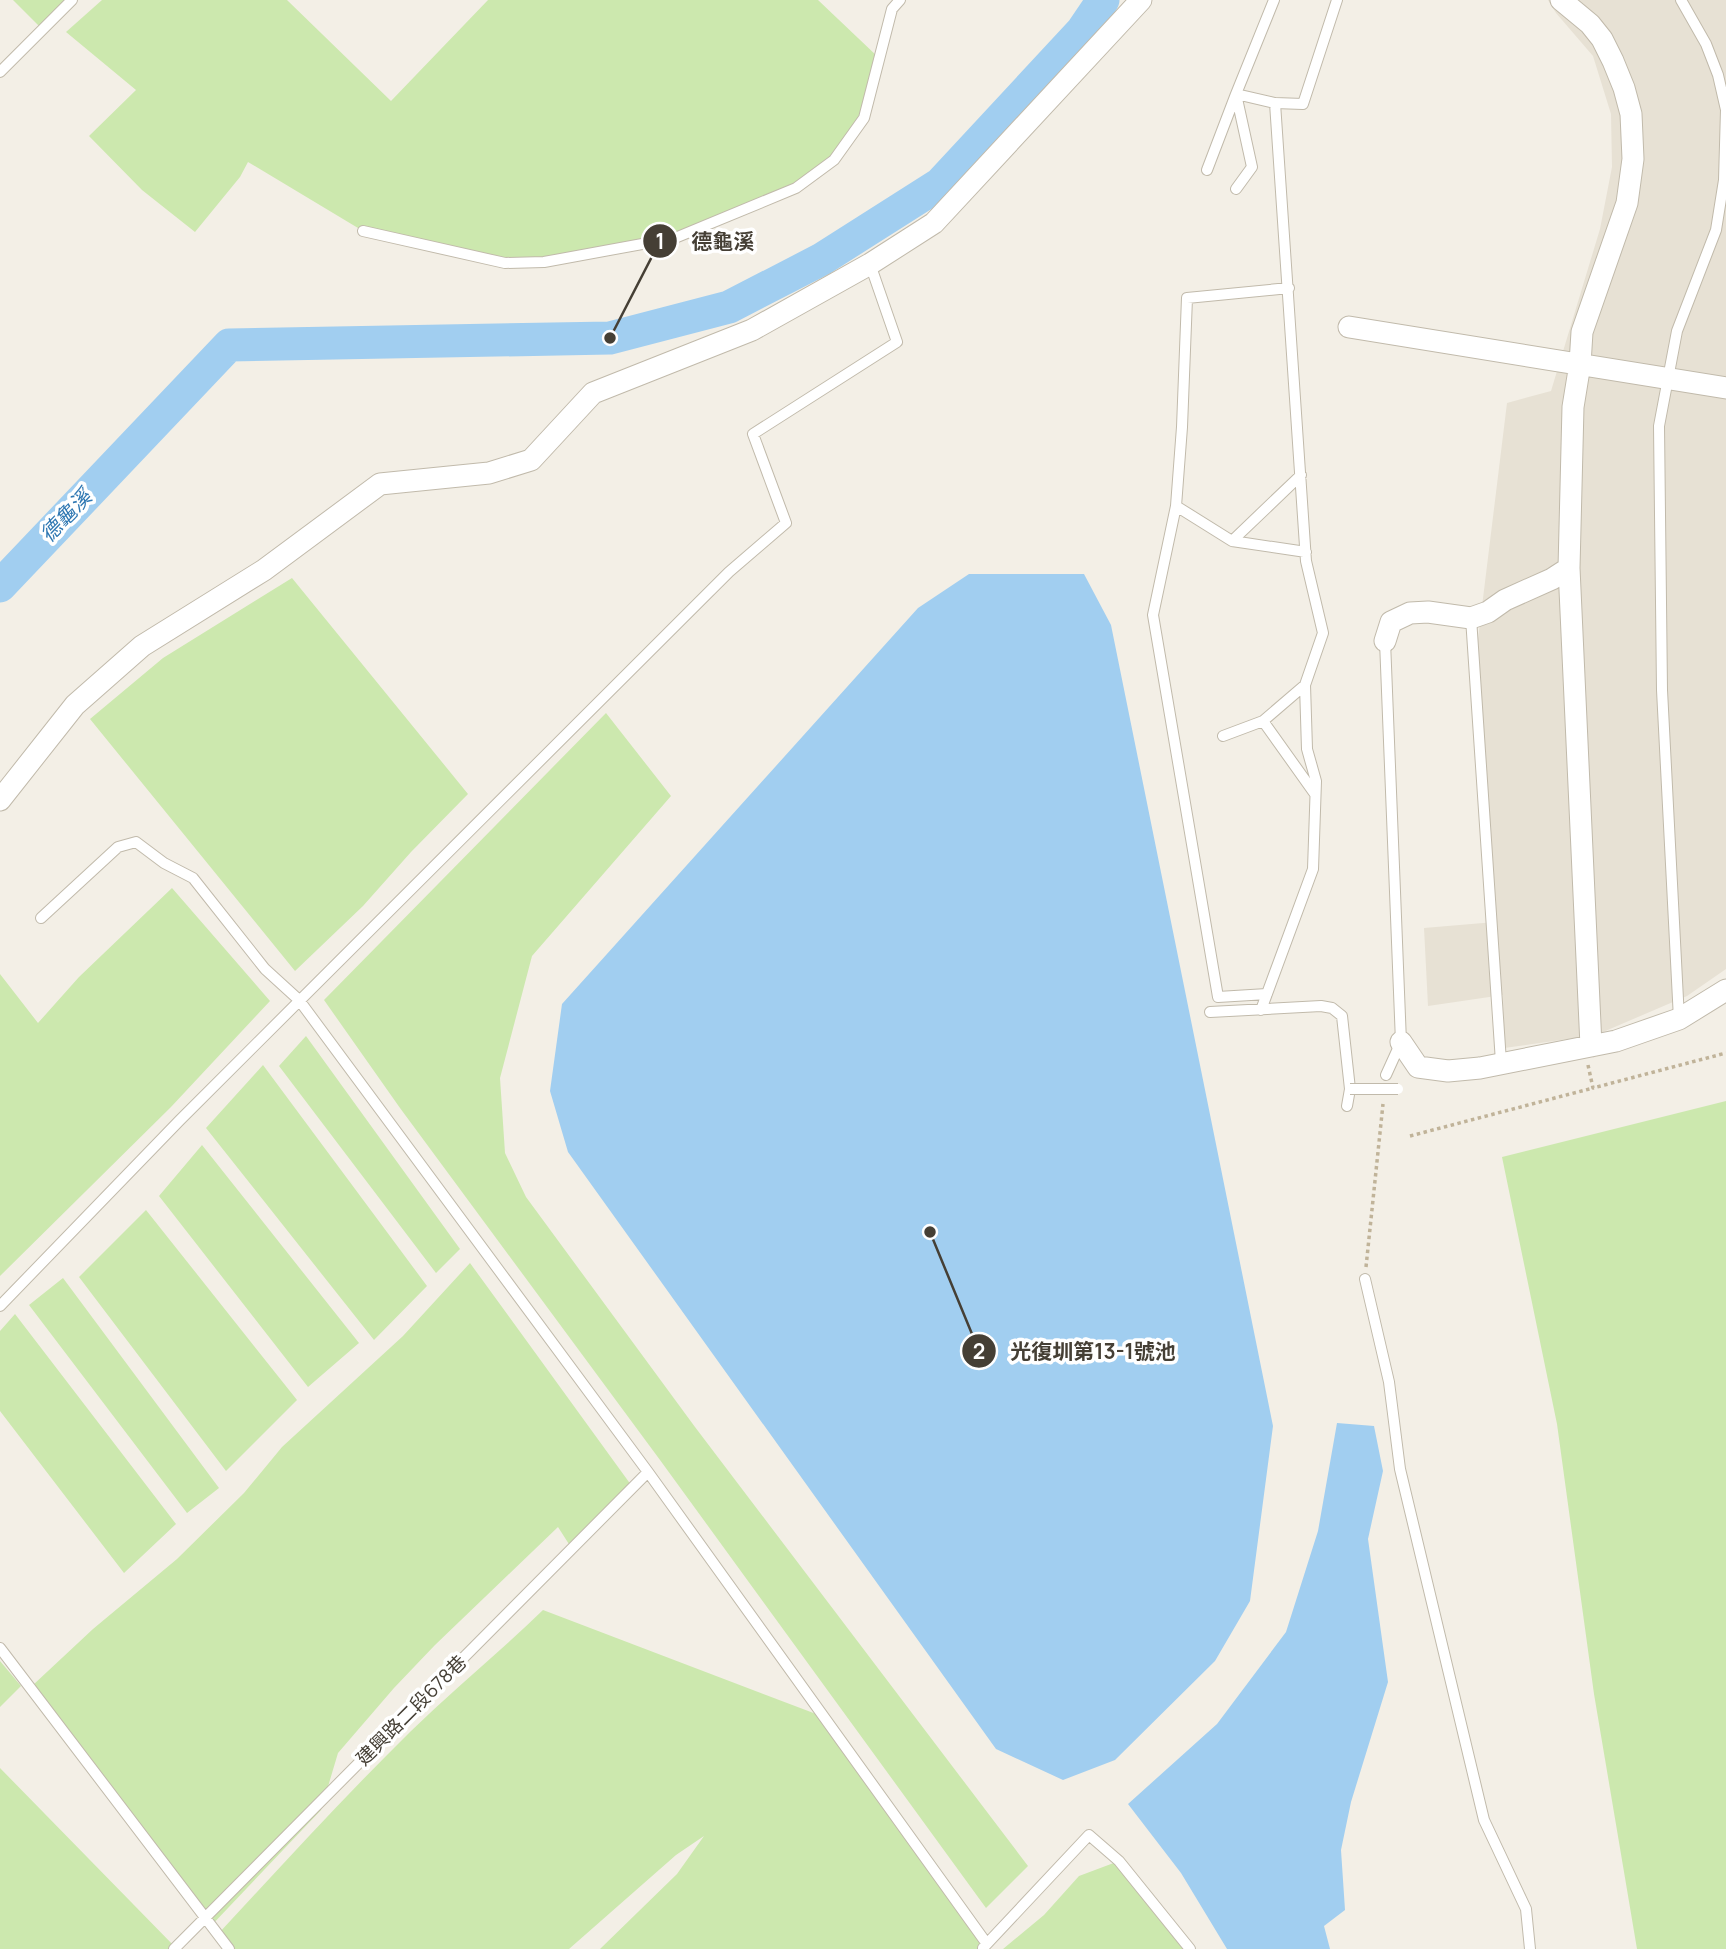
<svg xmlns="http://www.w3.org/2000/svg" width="1726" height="1949" font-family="Manrope,'Noto Sans TC',sans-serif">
<rect width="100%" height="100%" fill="#f3efe6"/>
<!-- residential -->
<path fill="#e7e1d4" d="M1548,0H1726V969L1687,996L1596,1035L1504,1048L1503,995L1428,1006L1424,928L1495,922L1478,639L1507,403L1551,391L1600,229L1612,167L1611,114L1593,56L1556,13Z"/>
<!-- green -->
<path fill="#cce8ae" d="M13,0H72L43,30Z
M102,0H287L391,101L488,0H818L878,57L864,118L834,160L796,188L675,238L505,263L363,231L248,162L240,177L195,232L142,190L89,136L136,90L66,32Z
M292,578L468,794L411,852L363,906L295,971L90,719L163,658Z
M606,713L671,796L532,956L500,1078L505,1153L526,1197L695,1427L1028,1866L986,1908L660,1460L400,1108L324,1000Z
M172,888L270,1001L171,1107L0,1276V974L38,1023L79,977Z
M306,1036L460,1249L436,1273L279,1066Z
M263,1065L427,1286L374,1340L206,1128Z
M1726,1101V1949H1637L1594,1694L1557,1424L1502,1157Z
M202,1145L359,1343L308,1387L159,1196Z
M146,1210L297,1400L226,1471L79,1277Z
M470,1263L634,1489L574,1552L558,1527L435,1645L394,1688L338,1753L321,1810L209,1928L33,1685L93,1629L177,1559L244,1493L282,1447L403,1336Z
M63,1278L219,1488L187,1513L29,1305Z
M15,1314L176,1524L124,1573L0,1411V1331Z
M543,1610L824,1717L987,1944L982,1949H600L677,1874L704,1836L676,1855L569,1949H232L219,1933C282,1865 344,1797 410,1732C453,1690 500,1652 543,1610Z
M0,1661L21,1686L0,1707Z
M0,1768L177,1949H0Z
M1119,1861L1190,1949H1003L1044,1915L1079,1876Z"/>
<!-- water -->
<path fill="#a1cef0" d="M969,574H1084L1111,625L1273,1426L1250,1601L1215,1661L1115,1760L1063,1780L996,1749L568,1152L550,1091L562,1004L918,608Z
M1337,1423L1374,1426L1383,1471L1368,1539L1388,1682L1351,1802L1341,1850L1345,1910L1324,1926L1330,1949H1227L1181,1873L1128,1804L1217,1724L1286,1632L1318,1531Z"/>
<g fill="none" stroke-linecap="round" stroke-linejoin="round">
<!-- river -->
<path stroke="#a1cef0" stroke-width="33" d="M0,586L229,345L610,338L729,307L822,259L940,184L1082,31L1103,0"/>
<defs>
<path id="lane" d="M0,72L72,0
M1207,170L1236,94L1275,103
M1236,189L1252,167L1236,94L1274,0
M363,231L505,263L544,262L675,238L796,188L834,160L864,118L892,9L900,0
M1176,506L1232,541L1301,475
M1232,541L1306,552
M1471,618L1501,1062
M1385,641L1401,1042L1386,1075
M1263,721L1315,794
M1223,736L1263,721L1305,685
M41,918L118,847L136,842L164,863L193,878L265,969L299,1000L648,1472L987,1944
M1267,994L1218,997L1153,615L1176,506L1182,427L1187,298L1289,288
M1261,1010L1313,869L1316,781L1307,749L1305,685L1323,633L1306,561L1275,103L1303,104L1337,0
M1210,1012L1321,1006L1332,1008L1342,1016L1350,1089L1347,1106
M1679,1019L1662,690L1659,426L1677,331L1716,230L1724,180L1726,110L1718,75L1706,44L1681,0
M1365,1279L1389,1382L1400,1469L1484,1820L1526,1909L1530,1949
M0,1306L180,1120L729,572L786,523L753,434L897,342L870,264
M0,1648L229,1949
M983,1948L1089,1835L1119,1861L1190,1949
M174,1949L648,1472"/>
<path id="street" d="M1561,0L1590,24L1602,39L1613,61L1624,88L1631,114L1633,159L1627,203L1582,332L1580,364L1573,407L1569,568L1591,1046
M1349,327L1726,388
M1385,641L1391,622L1410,613L1428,612L1471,618L1488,612L1505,600L1552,579L1569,568
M0,800L75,705L142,646L264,570L380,484L489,473L531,460L593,393L752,330L870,264L934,223L1141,0
M1401,1042L1418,1067L1448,1071L1480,1068L1616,1041L1679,1019L1726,990"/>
</defs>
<!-- lane casing -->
<use href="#lane" stroke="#c1baab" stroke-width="12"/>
<!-- street casing -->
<use href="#street" stroke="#c1baab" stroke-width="23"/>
<!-- path -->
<path stroke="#c0b399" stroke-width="3.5" stroke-dasharray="3.5 3.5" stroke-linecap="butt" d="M1588,1065L1593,1088L1726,1053
M1410,1136L1593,1088
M1366,1267L1383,1104"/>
<!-- lane -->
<use href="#lane" stroke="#fff" stroke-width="10"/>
<!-- street -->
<use href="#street" stroke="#fff" stroke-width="21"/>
<defs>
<path id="lane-bridge" d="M1350,1089H1398"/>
</defs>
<!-- lane-bridge casing -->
<use href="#lane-bridge" stroke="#c1baab" stroke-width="12" stroke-linecap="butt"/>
<!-- lane-bridge -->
<use href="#lane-bridge" stroke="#fff" stroke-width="10"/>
</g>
<g text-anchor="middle" stroke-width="7" stroke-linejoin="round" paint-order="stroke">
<!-- street labels -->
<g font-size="19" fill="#453f35" stroke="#fff">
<text transform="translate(411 1710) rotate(-45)" y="7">建興路二段678巷</text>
</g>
<!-- water labels -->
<g font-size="21" font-style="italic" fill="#2e77b2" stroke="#fff">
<text transform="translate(66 516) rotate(-46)" y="7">德龜溪</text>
</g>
</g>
<!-- callouts -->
<path fill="none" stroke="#453f35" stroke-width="2.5" d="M610 338L660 241M930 1232L979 1351"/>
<g fill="#453f35" stroke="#fff" stroke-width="2.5">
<circle cx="610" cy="338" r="7"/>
<circle cx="930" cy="1232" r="7"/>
<circle cx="660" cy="241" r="18"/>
<circle cx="979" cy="1351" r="18"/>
</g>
<g font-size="21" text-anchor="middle" font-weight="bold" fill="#fff">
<text x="660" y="249">1</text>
<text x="979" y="1359">2</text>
</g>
<g font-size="21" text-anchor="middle" font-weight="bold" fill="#453f35" stroke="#fff" stroke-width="7" stroke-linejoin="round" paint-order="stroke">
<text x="723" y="249">德龜溪</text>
<text x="1093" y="1359">光復圳第13-1號池</text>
</g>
</svg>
